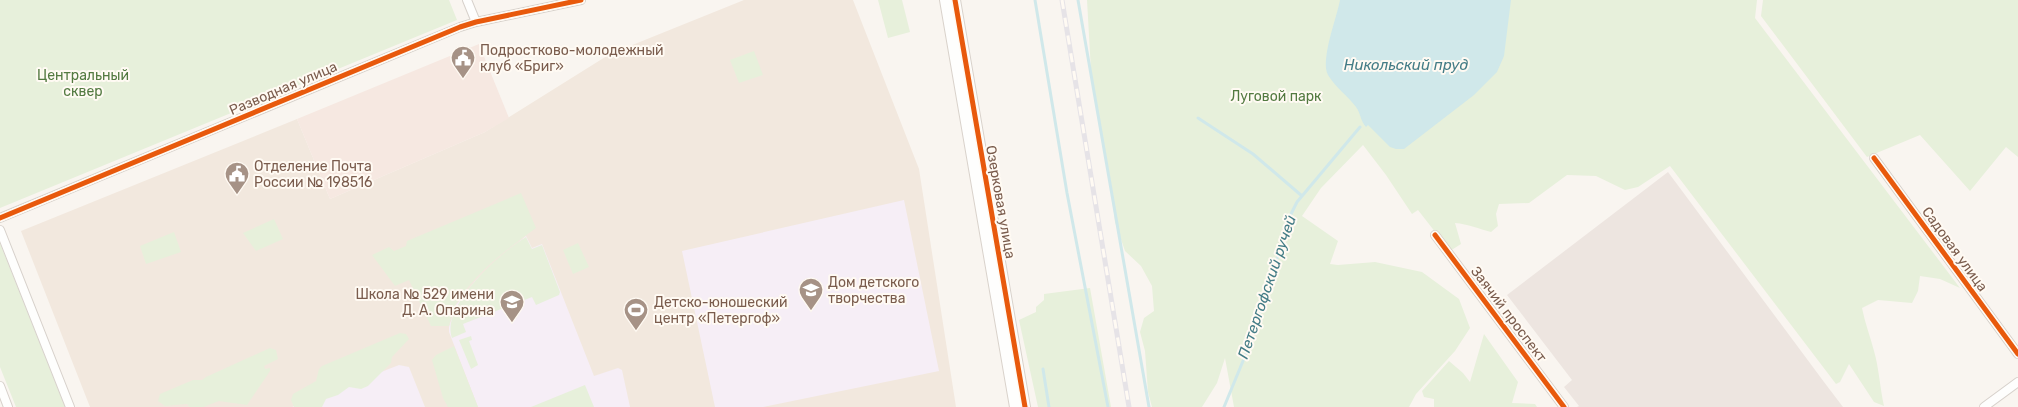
<svg xmlns="http://www.w3.org/2000/svg" width="2018" height="407" font-family="Rubik,sans-serif">
<rect width="100%" height="100%" fill="#f9f5f0"/>
<!-- residential -->
<path fill="#f2e8de" d="M744,0H853L919,169L956,407H90L21,231L297,119L330,199L485,132L610,54Z"/>
<!-- commercial -->
<path fill="#f6e8e1" d="M479,44L509,118L485,132L330,199L297,119Z"/>
<!-- industrial -->
<path fill="#ede5e0" d="M1668,172L1824,382L1843,407H1577L1579,406L1564,387L1572,380L1507,295Z"/>
<!-- education -->
<path fill="#f6eef6" d="M904,200L939,371L763,407H715L682,251Z
M526,236L532,248L542,244L594,376L618,368L622,370L630,407H478L449,332V327L456,305L475,281L498,259Z
M399,365L409,367L425,407H292Z"/>
<!-- green -->
<path fill="#e7f0db" d="M0,0H449L457,20L0,208Z
M878,0H902L910,32L888,38Z
M1087,0H1757L1755,18L1960,288L1940,279L1920,276L1918,291L1912,303L1878,300L1862,308C1865,323 1870,336 1874,351C1879,368 1880,388 1884,406L1874,402L1849,364L1840,382L1836,384L1670,166L1638,187L1625,190L1596,176L1567,175L1529,203L1499,204L1496,214L1498,226L1491,232C1479,229 1468,224 1455,223L1461,244L1450,251L1418,210L1412,214L1386,175L1363,145L1321,188L1302,216L1338,241L1330,264L1338,265L1375,262L1422,272L1459,299L1470,328L1455,351L1416,394L1409,407H1234L1225,358L1217,383L1202,407H1152L1148,392L1145,351L1140,332L1144,318L1154,311L1152,286L1141,266L1125,251L1115,222L1111,184L1091,71Z
M1763,0H2018V157L2006,147L1970,191L1920,135L1867,157L1761,16Z
M754,51L763,75L739,83L730,60Z
M521,193L536,228C507,249 475,273 456,304C452,310 451,319 449,326H431L409,280L395,286L372,255L389,247L394,251L406,246L407,241Z
M274,219L283,239L256,251L243,233Z
M174,232L181,252L146,264L140,246Z
M526,237L532,249L542,245L560,292L559,295L536,305L532,297L463,324L466,332L452,338C440,306 501,252 526,237Z
M0,243L65,407H16L0,367Z
M578,243L589,267L573,274L563,250Z
M1090,288L1111,407H1038L1019,320L1036,312V307L1044,300V294Z
M400,333L406,334L409,339L392,357L391,363L368,386L361,389L349,387L338,395L326,399L322,407H294L291,400L293,394L316,381L319,369L322,366Z
M1484,334L1518,382L1512,403L1535,404L1537,407H1434V399L1424,397L1422,391L1449,361L1463,373L1470,382Z
M471,336L472,340L469,341L478,365L471,369L459,340Z
M454,346L478,407H448L443,398L432,360L436,355Z
M270,348L276,350L278,359L264,366L265,369L270,368V371L247,405L219,401L203,407H190L187,404L165,406L158,401L160,394L193,380H202L206,377Z
M585,385L594,407H531Z"/>
<!-- water -->
<path fill="#d0e8ea" d="M1340,0H1511L1504,56L1497,72L1474,95L1404,149H1396L1390,147L1368,125L1366,127C1360,120 1361,114 1356,107C1348,96 1335,87 1328,75C1320,60 1337,17 1340,0Z"/>
<g fill="none" stroke-linecap="round" stroke-linejoin="round">
<!-- stream -->
<path stroke="#d0e8ea" stroke-width="3" d="M1035,0L1067,193L1108,407
M1078,0L1149,407
M1198,118L1253,154L1302,196
M1043,369L1049,407
M1224,407L1250,344L1281,246L1285,226L1297,202L1360,127"/>
<defs>
<path id="street" d="M467,0L476,22
M1874,158L2018,354
M0,218L460,27L476,22L581,0
M0,230L70,407
M1435,235L1564,407
M0,386L8,407
M1984,407L2018,382"/>
<path id="secondary" d="M945,0L1015,407
M955,0L1025,407"/>
</defs>
<!-- street casing -->
<use href="#street" stroke="#d7d1cb" stroke-width="10"/>
<!-- secondary casing -->
<use href="#secondary" stroke="#d9d2cb" stroke-width="12"/>
<!-- street -->
<use href="#street" stroke="#fefefd" stroke-width="8"/>
<!-- secondary -->
<use href="#secondary" stroke="#fefefd" stroke-width="10"/>
<defs>
<path id="rail" d="M1062,0L1129,407"/>
</defs>
<!-- rail casing -->
<use href="#rail" stroke="#e6e3e7" stroke-width="5"/>
<!-- rail -->
<use href="#rail" stroke="#fffaf3" stroke-width="3" stroke-dasharray="9" stroke-linecap="butt"/>
<defs>
<path id="cycleway" d="M955,0L1025,407
M1874,158L2018,354
M0,218L460,27L476,22L581,0
M1435,235L1564,407"/>
</defs>
<!-- cycleway casing -->
<use href="#cycleway" stroke="#fffaf3" stroke-width="8"/>
<!-- cycleway -->
<use href="#cycleway" stroke="#e8590c" stroke-width="5"/>
</g>
<!-- icons -->
<defs>
<symbol id="civic-pin" viewBox="-11 -11 22 30"><path d="M0 17L-7.5 6A9.5 9.5 0 1 1 7.5 6Z" fill="#a69286" stroke="#fffaf3"/><path d="M-.6-6.5H3V-4.5H.6V-3L4-1V1h2V6H-6V1h2V-1L-.6-3ZM-1.2 2.5V6h2.4V2.5Z" fill="#fff"/></symbol>
<symbol id="school-pin" viewBox="-11 -11 22 30"><path d="M0 17L-7.5 6A9.5 9.5 0 1 1 7.5 6Z" fill="#a69286" stroke="#fffaf3"/><path d="M0-5L7-2L0 1L-7-2ZM-4 1L0 2.5L4 1V4Q0 6-4 4Z" fill="#fff"/></symbol>
<symbol id="stadium-pin" viewBox="-11 -11 22 30"><path d="M0 17L-7.5 6A9.5 9.5 0 1 1 7.5 6Z" fill="#a69286" stroke="#fffaf3"/><path d="M0-5a6.5 5 0 1 0 0 10a6.5 5 0 1 0 0-10ZM-3.5-1.8h7v3.6h-7Z" fill="#fff"/></symbol>
</defs>
<g fill-rule="evenodd">
<use href="#civic-pin" x="449" y="44" width="28" height="38"/>
<use href="#civic-pin" x="223" y="160" width="28" height="38"/>
<use href="#school-pin" x="797" y="276" width="28" height="38"/>
<use href="#school-pin" x="498" y="288" width="28" height="38"/>
<use href="#stadium-pin" x="622" y="296" width="28" height="38"/>
</g>
<g text-anchor="middle" stroke-width="4" stroke-linejoin="round" paint-order="stroke">
<!-- poi labels -->
<g font-size="14" fill="#7a5c4d" stroke="#fffaf3" text-anchor="start">
<text x="480" y="55">Подростково-молодежный<tspan x="480" dy="16">клуб «Бриг»</tspan></text>
<text x="254" y="171">Отделение Почта<tspan x="254" dy="16">России № 198516</tspan></text>
<text x="828" y="287">Дом детского<tspan x="828" dy="16">творчества</tspan></text>
<text x="494" y="299" text-anchor="end">Школа № 529 имени<tspan x="494" dy="16">Д. А. Опарина</tspan></text>
<text x="654" y="307">Детско-юношеский<tspan x="654" dy="16">центр «Петергоф»</tspan></text>
</g>
<!-- park labels -->
<g font-size="14" fill="#537a41" stroke="#fffaf3">
<text x="83" y="80">Центральный<tspan x="83" dy="16">сквер</tspan></text>
<text x="1276" y="101">Луговой парк</text>
</g>
<!-- street labels -->
<g font-size="14" fill="#7a5c4d" stroke="#fffaf3">
<text transform="translate(283 88) rotate(-23)" y="5">Разводная улица</text>
<text transform="translate(1001 202) rotate(80)" y="5">Озерковая улица</text>
<text transform="translate(1955 249) rotate(54)" y="5">Садовая улица</text>
<text transform="translate(1509 314) rotate(53)" y="5">Заячий проспект</text>
</g>
<!-- water labels -->
<g font-size="15" font-style="italic" fill="#437c86" stroke="#fffaf3">
<text x="1406" y="70">Никольский пруд</text>
<text transform="translate(1267 287) rotate(-71)" y="5">Петергофский ручей</text>
</g>
</g>
</svg>
